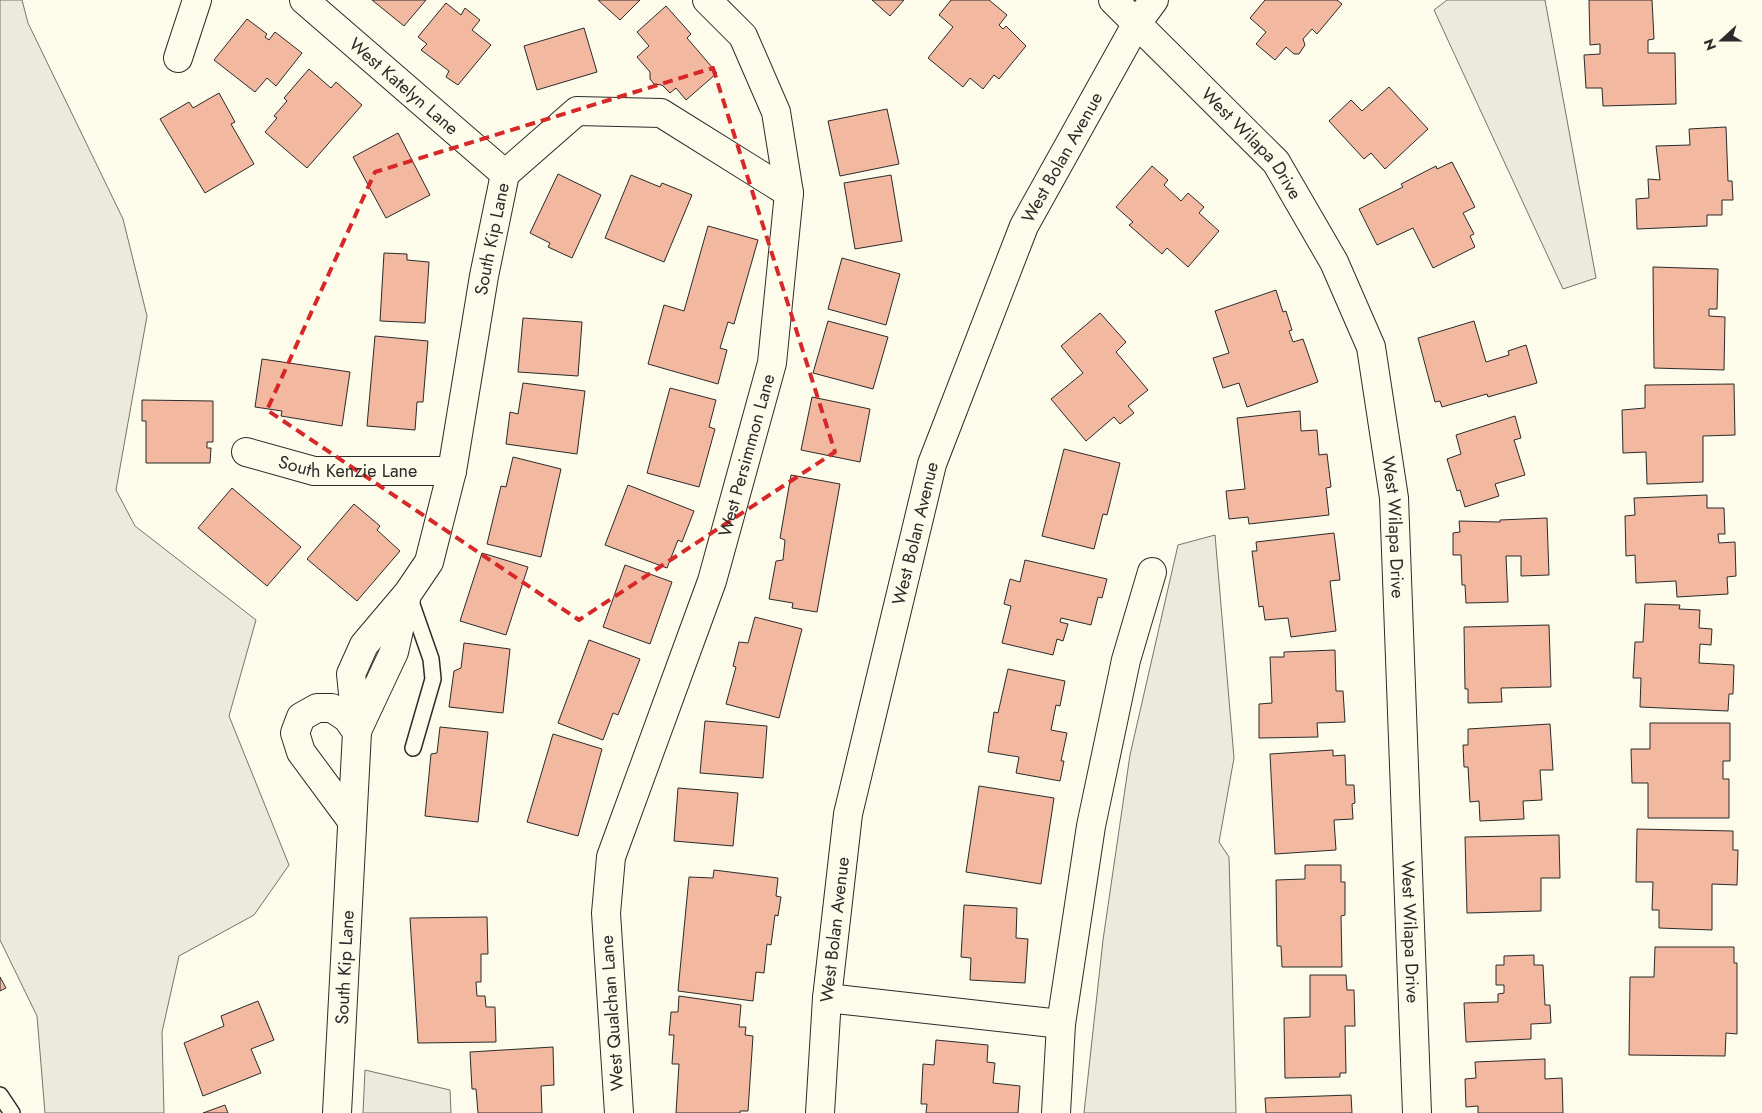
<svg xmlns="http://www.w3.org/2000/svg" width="1762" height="1113" font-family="Jost,sans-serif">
<rect width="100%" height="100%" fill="#fdfbea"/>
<!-- green -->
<path fill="#ecebdb" stroke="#74746e" d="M0,0H22L28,23L123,219L147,316L116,490L135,526L256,620L229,716L289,865L254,915L179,956L162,1032L164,1113H45L37,1016L0,940Z
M1447,0H1545L1596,278L1563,289L1434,10Z
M1215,535L1234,758L1219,842L1229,857L1236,1113H1084L1103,940L1130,755L1178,545Z
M365,1070L450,1090L451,1113H363Z"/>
<!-- building -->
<path fill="#f2b8a0" stroke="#2b2b2b" d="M372,0H426L404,26Z
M598,0H640L620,20Z
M872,0H904L890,16Z
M951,0H989L1007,15L999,25L1003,29L1006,26L1026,46L999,79L994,75L983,89L970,78L963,87L928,58L953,27L939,15Z
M1265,0H1337L1342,4L1317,34L1312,29L1303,39L1305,45L1299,54H1294L1286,47L1275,60L1256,44L1266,32L1250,18Z
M1589,0H1652L1654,39L1648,40V53H1675L1676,104L1603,106L1602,88H1586L1584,55L1600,54V44L1590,45Z
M446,3L461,15L465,8L480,20L472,30L491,45L458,85L446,77L449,71L421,50L427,44L418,37Z
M666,6L691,34L687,38L717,73L686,100L676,88L670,93L662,85L654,84L650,79V72L637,57L649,46L637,32Z
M247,19L267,34L265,37L269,40L275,32L302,53L276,86L267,78L255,92L214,60Z
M584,28L597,72L537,90L524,46Z
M309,69L331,88L336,82L362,105L307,168L265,132L277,118L274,116L287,101L284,98Z
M1389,87L1428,129L1385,169L1371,153L1364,159L1329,121L1351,100L1362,111Z
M219,93L235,122L231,124L254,164L205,193L160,119L189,102L193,108Z
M887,109L899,164L840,176L828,121Z
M1726,127L1728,181H1732L1733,200H1722V215H1707V226L1637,229L1636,199L1649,198L1648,179L1660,180L1656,146L1690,145L1689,129Z
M398,133L430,195L386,218L353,157Z
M1452,162L1475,207L1463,213L1474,234L1470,236L1475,247L1433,268L1413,228L1377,245L1359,209L1403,187L1401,184L1436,166L1437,169Z
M1152,166L1168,180L1164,185L1181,201L1188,193L1204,207L1199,213L1219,231L1188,267L1167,248L1162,254L1129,225L1133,222L1116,207Z
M558,174L601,195L572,258L548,247L550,243L530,233Z
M631,175L660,187L662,183L692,195L664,262L605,238Z
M891,175L902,241L855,249L844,183Z
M708,226L758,240L734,324L728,322L720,348L727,350L718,384L648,364L664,305L684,311Z
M384,253L407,254V260L429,262L425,323L380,321Z
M842,258L900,274L886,325L828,309Z
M1653,267L1718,269L1717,309H1709V316L1725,317L1724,370L1654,368Z
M1276,290L1283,312L1286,311L1292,330L1289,331L1293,342L1303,339L1318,382L1247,407L1239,383L1223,388L1213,358L1229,353L1215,311Z
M1100,313L1126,342L1116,352L1148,390L1128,406L1134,413L1120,424L1114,417L1086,441L1051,399L1083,373L1061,346Z
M523,318L582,322L578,376L518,372Z
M828,321L888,337L873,389L813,373Z
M1474,321L1486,362L1509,355L1508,351L1526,345L1537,383L1488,397L1487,394L1442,407L1440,401L1435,402L1418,338Z
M375,336L428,341L423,402H417L415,430L367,426Z
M262,359L350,372L342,426L281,416L282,411L255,407Z
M523,383L585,391L577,454L506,444L510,412L518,414Z
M1734,384L1735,435L1703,436V482L1647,484L1646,452L1623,453L1622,410L1645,408V385Z
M670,388L716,400L709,427L715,429L699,487L647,473Z
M812,397L870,409L860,462L801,450Z
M142,400L213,401V442H207V448H211L210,463H146V421H142Z
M1300,411L1301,431L1317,430L1319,455L1327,454L1331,487L1326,488L1329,515L1249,524L1248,517L1229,519L1226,491L1245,489L1237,418Z
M1515,416L1521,438L1514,440L1525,475L1495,484L1499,496L1465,507L1460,490L1457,491L1447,459L1461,454L1456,435Z
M1064,449L1120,463L1107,515L1103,514L1094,549L1042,536Z
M513,457L561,469L541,557L487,544L501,486L506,487Z
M791,475L840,484L817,612L792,608L793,603L769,599L776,561L783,560L785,540L780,538Z
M628,485L694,511L682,542L678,540L667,568L605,545Z
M232,488L301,547L267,586L198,528Z
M1707,495V508H1724L1725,534H1718L1719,543L1735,542L1736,576L1727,577L1728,594L1677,597L1676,581L1636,583L1635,555L1626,556L1625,516L1635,515L1634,498Z
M354,504L380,526L377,530L400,551L357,601L307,559Z
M1547,518L1549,575L1521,576V556H1506L1508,602L1466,603L1465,585H1462L1461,555H1453V533L1460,532L1459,521L1500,522V520Z
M1334,533L1340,580L1330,581L1336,631L1291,637L1288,618L1265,620L1263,606L1259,607L1252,551H1257L1256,542Z
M482,553L528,567L506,635L460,621Z
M1025,560L1107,579L1102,598L1098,597L1091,625L1061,618L1060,622L1068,624L1063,641L1057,639L1053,655L1002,643L1011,606L1004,604L1010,579L1020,582Z
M625,565L672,582L650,644L603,627Z
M1645,604L1680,605L1679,609L1700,610L1699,628L1712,629L1711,645L1700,644L1699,663L1734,665L1733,694H1729L1728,711L1640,707L1641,678H1633L1635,642H1643Z
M755,617L802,629L779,718L726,704L736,667L733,666L739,642L748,643Z
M1549,625L1551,687L1501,688L1502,702L1468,703V689H1465L1464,627Z
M589,640L640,659L618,715L613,713L603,740L558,723Z
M464,643L510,649L503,713L449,707L454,671L461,668Z
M1335,650L1336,691H1343L1345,722L1317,723L1318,737L1259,738V704L1272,703L1270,657H1284V652Z
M1008,669L1065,681L1060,706L1056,705L1051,730L1067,733L1061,761H1064L1060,781L1016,773L1019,757L988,752L994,712L998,713Z
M705,721L767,726L763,778L700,773Z
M1650,723H1730V761H1723V779H1729V818H1648V783H1632L1631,749H1650Z
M1550,724L1553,770H1540L1542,800L1523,801L1524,819L1480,821L1479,801L1470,802L1468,767H1464L1463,745H1468V729Z
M440,727L488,732L478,822L425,816L431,754L437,753Z
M553,734L602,749L578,836L527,822Z
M1333,750V756L1345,755L1346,785H1354L1355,803L1352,804L1353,819L1334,820L1336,850L1275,854L1270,754Z
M979,786L1054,798L1041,884L966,872Z
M678,788L738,793L733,846L674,841Z
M1637,829L1733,831V850H1738L1737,885L1712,884V930L1659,928V910H1652L1653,882H1636Z
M1559,835L1560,878H1541V911L1467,913L1465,837Z
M1305,865H1341V882H1345V915L1341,916L1342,967H1282L1281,946H1277L1276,880L1305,879Z
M714,870L778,878L776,896L781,897L778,916L775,915L771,945L767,944L764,973L756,972L753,1001L678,991L689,877L713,878Z
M964,905L1017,908L1016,938L1028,939L1025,983L970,980L971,958L961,957Z
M487,917L488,954H481V982H476L477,996H485L486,1007H495L496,1042L418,1043L410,918Z
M1655,947H1734V963H1737V1034L1726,1033L1725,1056L1629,1055L1630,977H1654Z
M1534,955V965H1543L1545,1005H1550L1551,1023L1531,1024V1039L1466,1042L1464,1003L1498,1002V994L1504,993V985H1496V965H1504V956Z
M1310,975H1346L1347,990H1354L1355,1026H1345L1346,1073H1340V1077L1285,1078L1284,1018L1310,1017Z
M0,977L6,988L0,991Z
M679,996L741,1005L739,1027H746L745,1035L753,1036L748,1111H740V1113H676L679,1064H672L674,1035H669L671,1012H678Z
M258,1001L274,1040L251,1049L261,1073L203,1096L184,1043L224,1026L221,1016Z
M936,1040L988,1045L987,1062L995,1063L993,1083L1020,1086L1018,1113H926L927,1104H921L923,1064L934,1065Z
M553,1047L554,1085L541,1086L542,1113H478L476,1089H472L470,1052Z
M1545,1059V1079L1562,1078L1563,1113H1478V1106L1466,1107L1465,1079L1476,1078L1475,1062Z
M1351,1095L1352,1113H1266L1265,1098Z
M225,1105L228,1113H203Z"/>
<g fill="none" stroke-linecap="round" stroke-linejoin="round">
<defs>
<path id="lane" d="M410,599L431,659L433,679L413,748
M0,1095L12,1113"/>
<g id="street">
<path id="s1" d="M304,0L505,174"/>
<path id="s2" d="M1113,0L1276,162L1334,262L1371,347L1394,498L1417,1113"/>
<path d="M178,58L197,0"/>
<path id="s3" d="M246,452L314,471H452"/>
<path d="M357,731L394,652L406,599"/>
<path id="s4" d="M357,732L351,674L364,645L408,593L429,562L452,471L484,276L505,174L577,111L661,113L789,193"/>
<path d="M827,998L1061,1024"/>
<path id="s5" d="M337,1113L357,732L347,718L332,708H317L301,717L295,733L301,752L352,821"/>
<path id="s6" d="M619,1113L606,913L611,857L712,581L772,363L789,193L776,112L743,36L707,0"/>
<path id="s7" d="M820,1113L827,998L848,814L932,464L1024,226L1137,23L1154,0"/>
<path d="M1056,1113L1061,1024L1091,826L1126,660L1152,572"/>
</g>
</defs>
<!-- lane casing -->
<use href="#lane" stroke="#2b2b2b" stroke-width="18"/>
<!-- street casing -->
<use href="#street" stroke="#2b2b2b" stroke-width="30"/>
<!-- lane -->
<use href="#lane" stroke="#fdfbea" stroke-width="15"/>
<!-- street -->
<use href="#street" stroke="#fdfbea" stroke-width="28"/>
</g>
<!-- marked area -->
<path fill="none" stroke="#d62828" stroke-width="4" stroke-dasharray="10 6" stroke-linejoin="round" d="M713,68L835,452L579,620L267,410L375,172Z"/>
<g text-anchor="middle" stroke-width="4" stroke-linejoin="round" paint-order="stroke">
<!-- street labels -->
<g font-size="18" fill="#2b2b2b" stroke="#fdfbea">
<text dy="6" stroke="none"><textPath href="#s1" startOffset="132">West Katelyn Lane</textPath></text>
<text dy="6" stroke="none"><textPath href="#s2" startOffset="200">West Wilapa Drive</textPath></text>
<text dy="6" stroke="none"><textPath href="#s7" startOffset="994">West Bolan Avenue</textPath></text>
<text dy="6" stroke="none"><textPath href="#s4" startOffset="525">South Kip Lane</textPath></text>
<text dy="6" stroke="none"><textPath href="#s6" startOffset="681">West Persimmon Lane</textPath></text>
<text dy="6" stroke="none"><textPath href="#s3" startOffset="104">South Kenzie Lane</textPath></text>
<text dy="6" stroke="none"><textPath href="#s2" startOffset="620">West Wilapa Drive</textPath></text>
<text dy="6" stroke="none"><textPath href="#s7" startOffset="589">West Bolan Avenue</textPath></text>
<text dy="6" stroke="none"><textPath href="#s7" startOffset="184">West Bolan Avenue</textPath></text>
<text dy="6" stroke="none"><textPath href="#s2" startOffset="1025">West Wilapa Drive</textPath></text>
<text dy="6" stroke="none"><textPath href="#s5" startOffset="146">South Kip Lane</textPath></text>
<text transform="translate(612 1013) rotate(-94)" y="6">West Qualchan Lane</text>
</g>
</g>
<!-- north arrow -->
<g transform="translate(1722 40) rotate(249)" stroke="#fdfbea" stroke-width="4" paint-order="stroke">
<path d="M0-4L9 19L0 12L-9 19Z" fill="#2b2b2b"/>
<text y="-8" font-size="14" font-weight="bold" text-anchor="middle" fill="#2b2b2b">N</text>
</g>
</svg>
